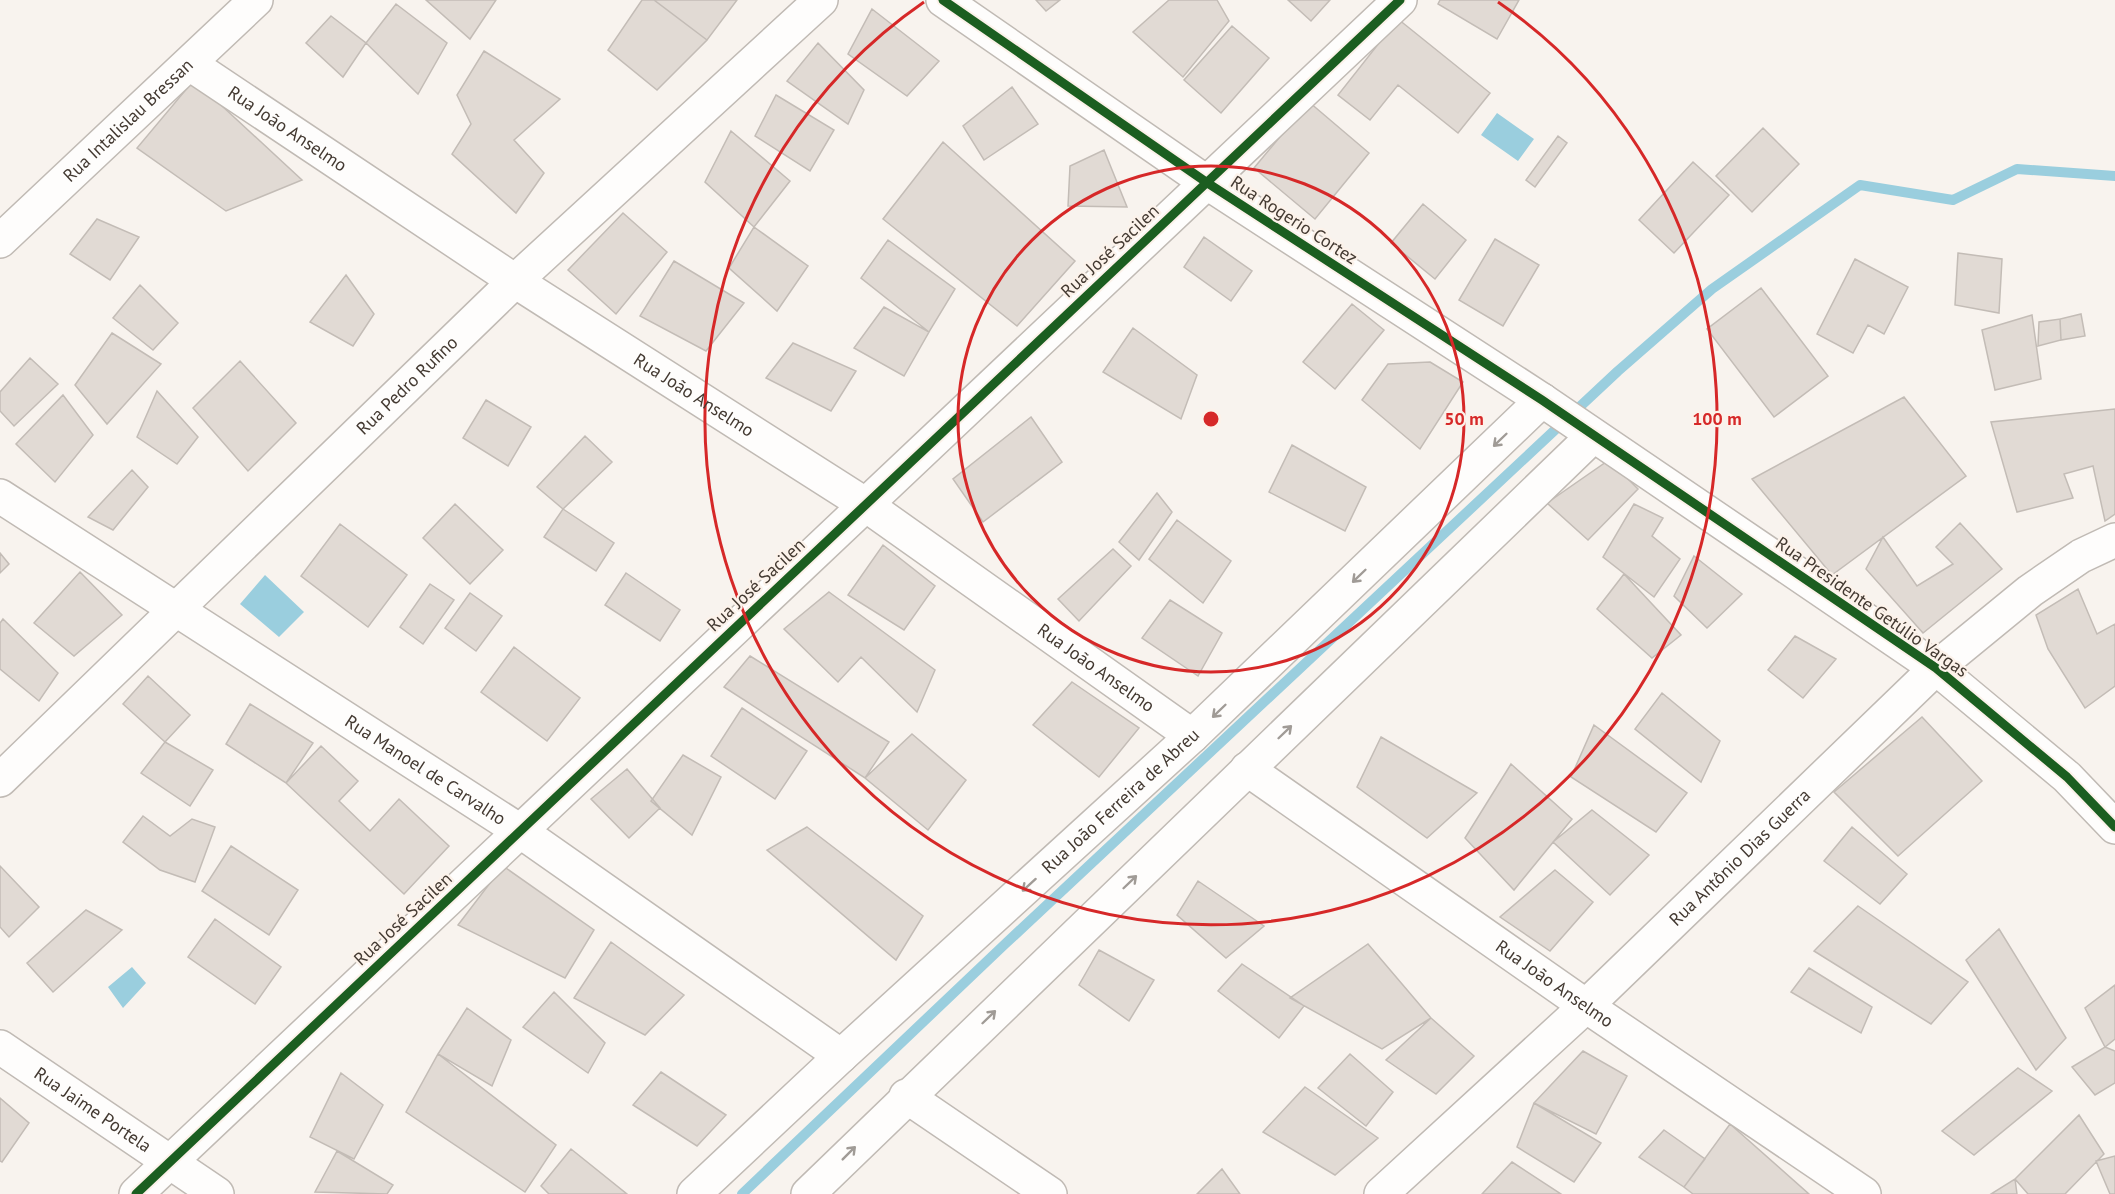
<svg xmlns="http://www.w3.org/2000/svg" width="2115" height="1194" font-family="'PT Sans',sans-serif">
<rect width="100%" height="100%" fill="#f8f3ee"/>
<!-- water -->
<path fill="#9acede" d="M1497,113L1534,139L1518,161L1481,135Z
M265,575L304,612L279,637L240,604Z
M132,967L146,983L123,1008L108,987Z"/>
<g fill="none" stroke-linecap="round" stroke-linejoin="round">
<!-- stream -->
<path stroke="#9acede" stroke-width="10" d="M742,1194L1004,945L1618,371L1712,289L1860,185L1953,200L2017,169L2115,176"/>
</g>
<!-- building -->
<path fill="#e1dad4" stroke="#c3bcb6" stroke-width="1.5" d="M426,0H496L470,39Z
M642,0H654L707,40L657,90L608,50Z
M654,0H737L707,40Z
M1036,0H1060L1046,11Z
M1169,0H1217L1229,21L1183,77L1133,32Z
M1288,0H1330L1311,21Z
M1440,0H1519L1497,39L1438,4Z
M396,4L447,43L418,94L366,43Z
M872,9L939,61L907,96L848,54Z
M331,16L366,43L343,77L306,43Z
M1398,19L1490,93L1458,133L1398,85L1370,120L1338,95Z
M1232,26L1269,58L1221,113L1184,80Z
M818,43L864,90L848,124L787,81Z
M484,51L560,99L514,140L544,173L516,213L452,154L471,124L457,95Z
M194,80L302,180L226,211L137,148Z
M1012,87L1038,124L984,160L963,126Z
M776,95L834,130L810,171L755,136Z
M1309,102L1369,153L1315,219L1254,168Z
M1763,128L1799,164L1752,212L1716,176Z
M731,131L790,181L754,227L705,182Z
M1558,136L1567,143L1535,187L1526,180Z
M943,142L1075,261L1017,326L883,219Z
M1104,150L1127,207L1068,206L1070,166Z
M1693,162L1729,195L1674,253L1639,220Z
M1423,204L1466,240L1435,279L1391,243Z
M623,213L667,252L616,314L568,270Z
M97,219L139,237L110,280L70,254Z
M754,227L808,266L777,311L729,268Z
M1204,237L1252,271L1231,301L1184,267Z
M1495,239L1539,265L1503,326L1459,300Z
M888,240L955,289L929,332L861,278Z
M1958,253L2002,259L1999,313L1955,305Z
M1855,259L1908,287L1884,334L1868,325L1853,353L1817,334Z
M674,261L744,303L706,351L640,316Z
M346,275L374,314L353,346L310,322Z
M140,285L178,323L153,350L113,318Z
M1761,288L1828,376L1774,417L1707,329Z
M1352,304L1384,330L1335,389L1303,362Z
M884,307L929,332L904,376L854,348Z
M2081,314L2085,336L2061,340L2060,319Z
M2032,315L2041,379L1995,390L1982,330Z
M2060,319L2061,340L2038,346L2039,322Z
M1133,328L1197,375L1181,419L1103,372Z
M112,333L161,364L107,424L75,385Z
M793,343L856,371L831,411L766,378Z
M30,358L58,384L14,426L0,411V392Z
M240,361L296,423L248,471L193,408Z
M1430,362L1463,382L1420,449L1362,400L1388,364Z
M157,391L198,437L177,464L137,437Z
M63,395L93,435L55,482L16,444Z
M1904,397L1966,476L1832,575L1752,479Z
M486,400L531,427L508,466L463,438Z
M2115,409V514L2105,521L2093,466L2064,474L2073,498L2017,512L1991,422Z
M1031,417L1062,462L983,522L953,479Z
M585,436L612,462L563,509L537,487Z
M1292,445L1366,487L1345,531L1269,492Z
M1609,460L1638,489L1588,540L1547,503Z
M132,470L148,487L113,530L88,517Z
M1157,493L1172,512L1139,560L1119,542Z
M455,504L503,550L470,584L423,538Z
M1634,504L1663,518L1652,536L1680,559L1654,597L1603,557Z
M563,509L614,543L596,571L544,537Z
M1177,520L1231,561L1203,603L1149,559Z
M1960,523L2002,569L1923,633L1866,569L1883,537L1917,586L1953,564L1936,547Z
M340,524L407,575L368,627L301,576Z
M883,545L935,586L904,630L848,595Z
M1113,549L1131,566L1079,621L1058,599Z
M0,553L9,564L0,573Z
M1694,556L1742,594L1707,628L1674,596Z
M80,572L122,615L74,656L34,623Z
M626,573L680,610L660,641L605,605Z
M1624,574L1681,635L1652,658L1597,609Z
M430,584L454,600L423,644L400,627Z
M2078,589L2097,634L2115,624V686L2085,708L2048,649L2036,615Z
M829,592L935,670L917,712L861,657L838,682L784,629Z
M470,593L502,616L476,651L445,628Z
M1170,600L1222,633L1198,676L1142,638Z
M3,619L58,673L39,701L0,669V623Z
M1795,636L1836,659L1803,698L1768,670Z
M514,647L580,698L547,741L481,692Z
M750,656L889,742L865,778L724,687Z
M148,676L190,715L165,742L123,704Z
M1072,682L1139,728L1099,777L1033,725Z
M1662,693L1720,741L1701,782L1635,729Z
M250,704L313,743L286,783L226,744Z
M742,708L807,751L775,799L711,756Z
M1922,717L1982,781L1898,856L1834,792Z
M1594,725L1687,793L1656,832L1571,777Z
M912,734L966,780L928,830L865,778Z
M1381,737L1477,793L1427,838L1357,787Z
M165,742L213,770L190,806L141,773Z
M321,746L358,781L339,801L370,831L399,799L449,846L404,894L286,783Z
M683,755L721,777L692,835L651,801Z
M1511,764L1572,819L1514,890L1465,838Z
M627,769L660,808L629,838L591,799Z
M1592,810L1649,855L1610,895L1553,842Z
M143,816L170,836L192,819L215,827L195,882L160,870L123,842Z
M807,827L923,916L896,960L767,850Z
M1852,827L1907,874L1880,904L1824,861Z
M231,846L298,890L269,935L202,891Z
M0,866L39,907L9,937L0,927Z
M503,866L594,930L565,978L458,925Z
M1555,870L1593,902L1550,951L1500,917Z
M1198,881L1264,926L1226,958L1177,915Z
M1858,906L1968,982L1931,1024L1814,951Z
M86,910L122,930L53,992L27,963Z
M215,919L281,967L255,1004L188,957Z
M1999,929L2066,1038L2036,1070L1966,960Z
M611,942L684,995L645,1035L574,998Z
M1368,944L1431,1018L1382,1049L1290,998Z
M1099,950L1154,980L1129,1021L1079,985Z
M1242,964L1304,1006L1279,1038L1218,991Z
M1809,968L1872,1007L1861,1033L1791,992Z
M2115,985V1039L2105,1047L2085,1008Z
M554,992L605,1043L588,1073L523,1027Z
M467,1008L511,1040L492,1086L438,1054Z
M1431,1018L1474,1056L1436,1094L1386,1060Z
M2105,1047L2115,1051V1083L2095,1095L2072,1067Z
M1583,1051L1627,1076L1596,1134L1534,1103Z
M438,1054L556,1145L525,1192L406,1112Z
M1350,1054L1393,1092L1366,1126L1318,1088Z
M2018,1068L2052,1091L1974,1155L1942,1131Z
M661,1072L726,1115L697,1146L633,1105Z
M341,1073L383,1105L354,1159L310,1137Z
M1305,1087L1378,1138L1335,1175L1263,1132Z
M0,1098L29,1123L2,1162L0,1161Z
M1534,1103L1601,1143L1574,1182L1517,1147Z
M2079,1115L2104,1154L2065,1194H2028L2015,1179Z
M1730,1124L1809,1194H1693L1684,1187Z
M1664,1130L1705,1159L1684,1187L1639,1157Z
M571,1149L627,1194H549L541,1186Z
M337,1151L393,1185L387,1194L315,1192Z
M2115,1156V1194H2110L2096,1161Z
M1512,1162L1561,1194H1482Z
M1222,1169L1240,1194H1197Z
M2015,1179L2017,1194H1991Z"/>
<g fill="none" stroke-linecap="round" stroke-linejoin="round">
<defs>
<g id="minor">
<path d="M943,0L1206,182L1542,400L1936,668L2067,777L2115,827"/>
<path id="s1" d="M190,64L515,281L866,505L1192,736"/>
<path id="s2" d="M0,241L256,0"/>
<path id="s3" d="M0,496L520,831L841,1056"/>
<path id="s4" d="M1247,769L1586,1006L1864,1194"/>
<path id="s5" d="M0,780L515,281L821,0"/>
<path id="s6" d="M0,1047L217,1194"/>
<path d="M906,1096L1050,1194"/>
<path d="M136,1194L1400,0"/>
<path id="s7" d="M694,1194L841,1056L1192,736L1542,400"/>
<path d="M808,1194L1593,436"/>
<path id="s8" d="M1381,1194L1586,1006L1936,668L2030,591L2081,556L2115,540"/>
</g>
</defs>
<!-- minor casing -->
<use href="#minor" stroke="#c0bab4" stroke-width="36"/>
<!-- minor -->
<use href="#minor" stroke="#fefdfc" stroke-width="33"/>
<defs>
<path id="cycleway" d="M943,0L1206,182L1542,400L1936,668L2067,777L2115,827
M136,1194L1400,0"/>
</defs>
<!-- cycleway casing -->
<use href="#cycleway" stroke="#fcf2ea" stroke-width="13"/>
<!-- cycleway -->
<use href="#cycleway" stroke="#1b5e20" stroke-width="9"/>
</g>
<!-- one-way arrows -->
<defs><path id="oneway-shaft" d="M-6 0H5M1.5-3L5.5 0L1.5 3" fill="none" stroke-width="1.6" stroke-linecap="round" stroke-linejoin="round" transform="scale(1.5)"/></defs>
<g stroke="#a09b96">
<use href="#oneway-shaft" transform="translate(1500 440) rotate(136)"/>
<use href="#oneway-shaft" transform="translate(1359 576) rotate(136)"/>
<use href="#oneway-shaft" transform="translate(1219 711) rotate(136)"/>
<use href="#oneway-shaft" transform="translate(1285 732) rotate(-44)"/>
<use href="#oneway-shaft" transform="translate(1130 882) rotate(-44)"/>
<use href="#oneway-shaft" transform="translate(1029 885) rotate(138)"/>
<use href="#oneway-shaft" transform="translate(989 1017) rotate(-44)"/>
<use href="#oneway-shaft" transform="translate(849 1153) rotate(-45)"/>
</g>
<!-- distance rings -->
<g fill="none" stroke="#d62828" stroke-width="3">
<circle cx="1211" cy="419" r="253"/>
<path d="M1498 2A506 506 0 1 1 924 2"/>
</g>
<g text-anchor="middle" stroke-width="4.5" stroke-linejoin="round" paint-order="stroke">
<!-- street labels -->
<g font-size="18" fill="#433931" stroke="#fcf2ea">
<text dy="6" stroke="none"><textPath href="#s2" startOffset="176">Rua Intalislau Bressan</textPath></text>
<text dy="6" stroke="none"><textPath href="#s1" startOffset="117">Rua João Anselmo</textPath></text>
<text transform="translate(1294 220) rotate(33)" y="6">Rua Rogerio Cortez</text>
<text transform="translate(1110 251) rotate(-43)" y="6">Rua José Sacilen</text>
<text dy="6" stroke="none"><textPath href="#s5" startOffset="567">Rua Pedro Rufino</textPath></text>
<text dy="6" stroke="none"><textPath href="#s1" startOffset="603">Rua João Anselmo</textPath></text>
<text transform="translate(756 585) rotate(-43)" y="6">Rua José Sacilen</text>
<text transform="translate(1872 607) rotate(35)" y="6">Rua Presidente Getúlio Vargas</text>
<text dy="6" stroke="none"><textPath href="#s1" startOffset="1089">Rua João Anselmo</textPath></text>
<text dy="6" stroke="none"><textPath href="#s3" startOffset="506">Rua Manoel de Carvalho</textPath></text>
<text dy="6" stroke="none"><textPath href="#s7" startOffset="580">Rua João Ferreira de Abreu</textPath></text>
<text dy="6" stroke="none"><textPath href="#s8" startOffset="492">Rua Antônio Dias Guerra</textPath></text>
<text transform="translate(403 919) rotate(-43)" y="6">Rua José Sacilen</text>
<text dy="6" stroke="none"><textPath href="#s4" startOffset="375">Rua João Anselmo</textPath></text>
<text dy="6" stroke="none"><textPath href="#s6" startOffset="112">Rua Jaime Portela</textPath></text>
</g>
</g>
<circle cx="1211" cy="419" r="9" fill="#d62828" stroke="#fcf2ea" stroke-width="3"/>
<g font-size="18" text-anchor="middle" font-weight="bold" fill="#d62828" stroke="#fcf2ea" stroke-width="4.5" stroke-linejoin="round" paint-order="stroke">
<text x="1464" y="425">50 m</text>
<text x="1717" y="425">100 m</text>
</g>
</svg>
